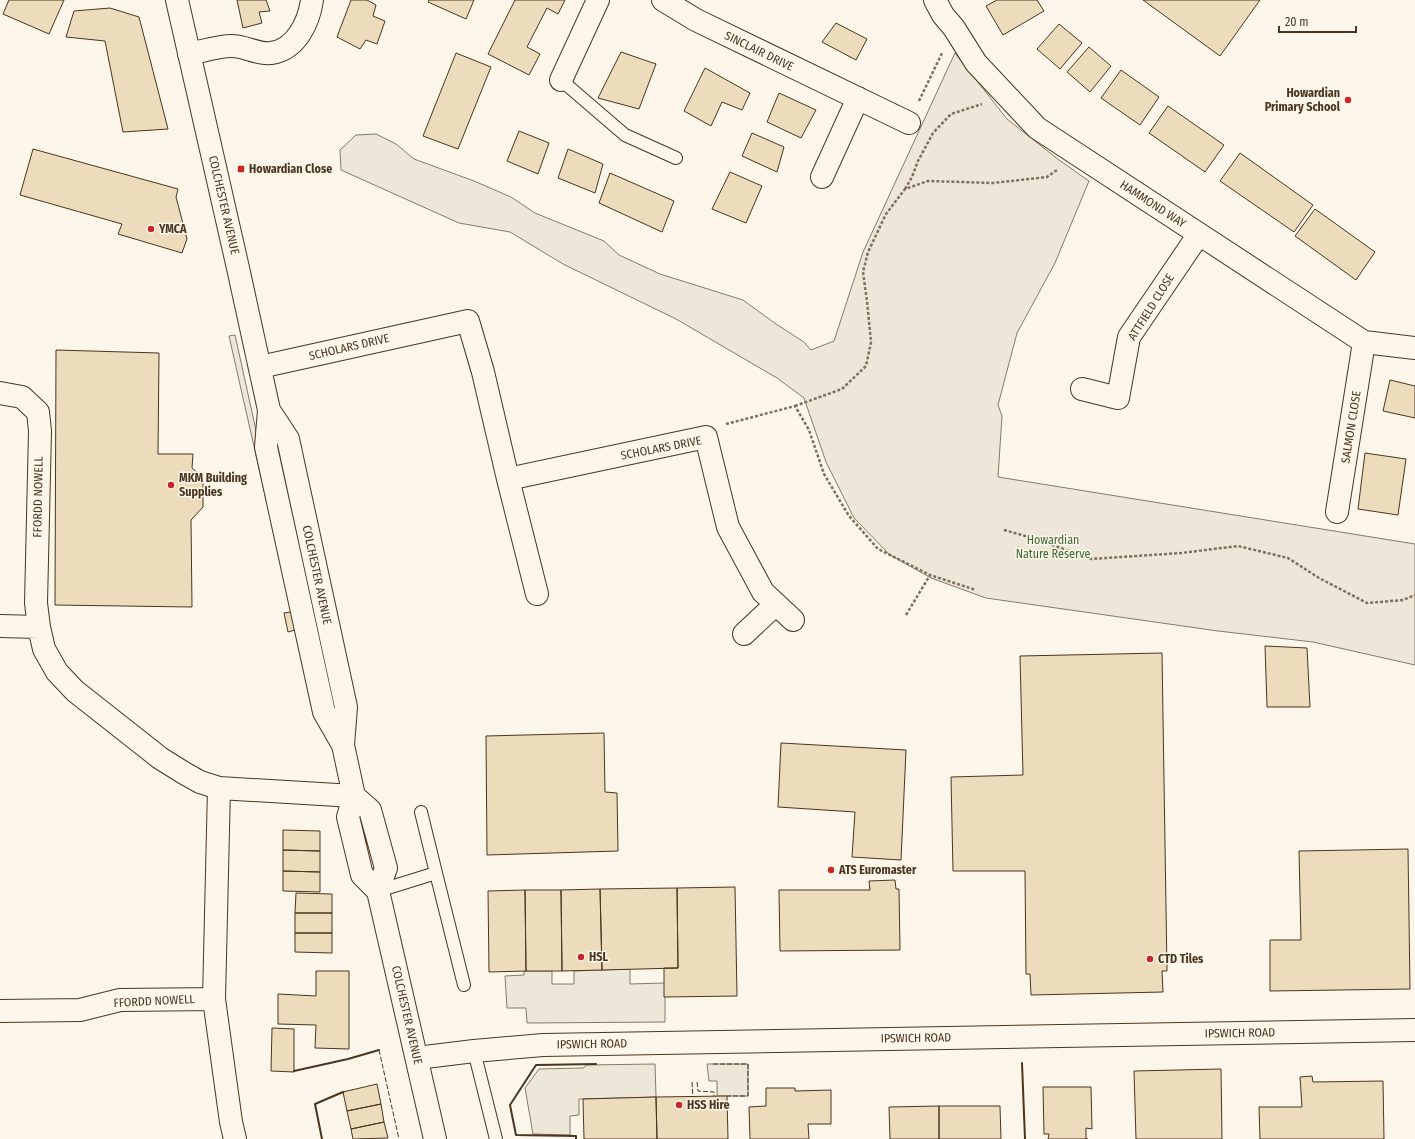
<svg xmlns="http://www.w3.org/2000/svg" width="1415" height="1139" font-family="'Fira Sans Condensed',sans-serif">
<rect width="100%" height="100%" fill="#fbf6e9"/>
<!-- green -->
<path fill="#ede6d9" stroke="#887966" d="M955,53L1007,119L1059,160L1089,181L1055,263L1017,333L998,405L1002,416L998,477L1415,544V665L1313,642L1218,631L986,598L931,578L890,555L854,518L826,462L804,398L777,378L676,319L563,264L510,232L459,223L341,170L340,150L356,135L376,134L396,144L414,159L474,181L511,197L535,213L604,241L619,255L660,274L743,300L776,324L804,342L811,350L834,341L863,252Z
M235,335L272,503L267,504L229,336Z"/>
<!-- parking -->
<path fill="#ede7d9" stroke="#887966" d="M630,969V984L665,983V1022L527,1023L526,1008H507L505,976L524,975V971H552V984H574V971Z
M655,1064L656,1097L579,1099V1115L570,1116V1135L533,1134L525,1088L539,1069L583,1068L587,1065Z
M707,1064H748V1096H717V1081H709Z"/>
<!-- building -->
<path fill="#ecdcbc" stroke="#4a3520" d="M9,0H64L49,34L3,14Z
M237,0H266L270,11L259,12L262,23L243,28Z
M351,0H367L376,5L373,16L385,21L377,44L366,40L360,49L337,37Z
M429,0H474L466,19L428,2Z
M515,0H565L558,14L547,8L527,47L540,54L529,75L488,54Z
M997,0H1037L1044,11L1003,35L986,6Z
M1143,0H1260L1220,56Z
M110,8L139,17L168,129L123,132L105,41L66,37L74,11Z
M836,23L867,39L856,60L822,42Z
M1059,24L1082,43L1060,69L1037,49Z
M1089,47L1111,66L1090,92L1067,72Z
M621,52L656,64L639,109L598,98Z
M456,53L491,67L458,149L423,136Z
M705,68L750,93L742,110L722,102L711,126L684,111Z
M1121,70L1159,97L1140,125L1101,98Z
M779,93L816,110L801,138L767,122Z
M1168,106L1224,145L1205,172L1149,133Z
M519,131L549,143L538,174L507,161Z
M752,133L784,147L777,172L742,156Z
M33,149L178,189L176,197L187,239L182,253L118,234L122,224L20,195Z
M568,149L603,164L595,193L558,178Z
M1240,153L1313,205L1294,232L1220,181Z
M730,172L762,186L746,223L712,209Z
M610,173L674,201L662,232L599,203Z
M1315,209L1375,252L1356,280L1295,236Z
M56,350L159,353L158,454H193L192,468L203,478V507L191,520L192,607L55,605Z
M1390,380L1415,386V418L1383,411Z
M1365,453L1406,459L1398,515L1358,509Z
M291,612L295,630L288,632L284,613Z
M1265,646L1307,648L1310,707H1267Z
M1162,653L1167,971H1162L1163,992L1031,995L1030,974H1026L1025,871H953L951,777L1023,775L1020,656Z
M604,733L605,792L617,793L618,851L487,855L486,736Z
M781,743L906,750L901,860L852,857L855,812L778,807Z
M283,830L320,831V851L283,850Z
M1408,849L1410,989L1270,991V940H1301L1299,851Z
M283,850L320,851V872L283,871Z
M283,871L320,872V892L283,891Z
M895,880L896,889H899L900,950L780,951L779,890H870L869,881Z
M735,887L737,996L664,997V968H678L677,888Z
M677,888L678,968L602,970L600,889Z
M600,889L602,970L562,971L561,890Z
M525,890L526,971L489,972L488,891Z
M525,890H561L562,971H526Z
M296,893L332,894V913H295Z
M295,913H332V933H295Z
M295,933H332V953L295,952Z
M316,971H349V1049L315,1048L316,1025L278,1024V994L316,996Z
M272,1028L294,1029V1072L271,1071Z
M1221,1069L1222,1139H1136L1134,1071Z
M1312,1076L1313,1082L1383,1081L1384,1139H1260L1259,1107H1302L1300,1077Z
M377,1084L381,1104L347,1111L343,1092Z
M1043,1087H1091L1092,1129L1086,1128V1139H1088H1048L1049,1134H1044Z
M766,1088H795V1091L831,1090V1124H808L809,1139H750L749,1107L766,1106Z
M727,1096L728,1139H657L656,1097Z
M656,1097L657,1139H584L583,1099Z
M381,1104L384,1122L351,1129L347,1111Z
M939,1106H1000L1001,1139H939Z
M939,1106V1139H890L889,1107Z
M384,1122L388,1138L353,1139L351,1129Z"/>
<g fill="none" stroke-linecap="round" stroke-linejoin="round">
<defs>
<path id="service" d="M561,80L625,135L676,158
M421,812L436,873
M378,891L436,873L464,985
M474,1051L496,1139"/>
<path id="minor" d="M663,0L696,20L909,123
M935,0L943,15L954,28L976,63L1037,128L1364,342L1415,348
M189,54C203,51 218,46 232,46C245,46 259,55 271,53C296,50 309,22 312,0
M561,80L598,0
M822,177L858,98
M260,367L468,321L483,372L508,479L706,437L728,527L763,592L793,620
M1082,389L1118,398L1129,337L1199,234
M0,393L22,397L38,412L40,431L36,603L39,627L44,649L57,672L75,691L160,758L184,773L200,782L219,788L354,796
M508,479L537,594
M1337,512L1364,342
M0,626L39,627
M744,634L776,604
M219,788L214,999L231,1122L235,1139
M0,1011L80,1010L120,1000L214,999
M417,1058L474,1051L543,1045L1415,1030"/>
<path id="tertiary" d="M177,0L238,268L269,410L266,447L324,712L343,745
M269,410L288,439L346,707L343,745L354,796L348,817L362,875L378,891L435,1139
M354,796L370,810L386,868L378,891"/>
</defs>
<!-- service casing -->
<use href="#service" stroke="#4a3520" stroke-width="14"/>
<!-- minor casing -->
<use href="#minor" stroke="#4a3520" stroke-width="24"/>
<!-- tertiary casing -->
<use href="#tertiary" stroke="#4a3520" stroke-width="24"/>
<!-- path -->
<path stroke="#7f6f5c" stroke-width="2.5" stroke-dasharray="3 2" stroke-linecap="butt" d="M919,101L942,53
M905,189L912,177L918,161L933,133L951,114L982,104
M795,406L842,389L866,366L871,342L867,301L863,272L868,252L886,214L905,189L928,181L993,183L1047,177L1057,170
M726,424L795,406L809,430L824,474L849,516L878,549L930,575L976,590
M1004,530L1036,539L1091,559L1181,553L1238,546L1288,558L1319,578L1367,603L1403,600L1415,595
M906,615L930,575"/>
<!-- service -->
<use href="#service" stroke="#fbf6e9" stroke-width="12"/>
<!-- minor -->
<use href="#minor" stroke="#fbf6e9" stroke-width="22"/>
<!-- tertiary -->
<use href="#tertiary" stroke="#fbf6e9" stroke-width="22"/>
<!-- fence -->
<path stroke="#4a3520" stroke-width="1" stroke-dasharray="5 2" stroke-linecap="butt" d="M379,1050L399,1139
M713,1064H748V1096H727
M692,1082L693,1097
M697,1082L698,1091L714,1092V1096"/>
<!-- wall -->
<path stroke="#4a3520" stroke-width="2" d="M1022,1063L1025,1139
M294,1071L348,1059L379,1050
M322,1139L315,1104L343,1092
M576,1139V1136L516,1135L510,1105L536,1065L596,1064"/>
</g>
<!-- markers -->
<g fill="#c62828" stroke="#fbf6e9" stroke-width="1.5">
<circle cx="1348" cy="100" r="4"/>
<rect x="237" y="165" width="8" height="8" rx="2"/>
<circle cx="151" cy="229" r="4"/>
<circle cx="171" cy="485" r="4"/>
<circle cx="831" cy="870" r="4"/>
<circle cx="581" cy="957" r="4"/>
<circle cx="1150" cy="959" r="4"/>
<circle cx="679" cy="1105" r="4"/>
</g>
<g text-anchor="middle" stroke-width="3" stroke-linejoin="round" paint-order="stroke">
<!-- street labels -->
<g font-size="12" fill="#4a3520" stroke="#fbf6e9">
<text transform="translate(759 51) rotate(26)" y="4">SINCLAIR DRIVE</text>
<text transform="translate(1153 204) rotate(33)" y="4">HAMMOND WAY</text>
<text transform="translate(224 205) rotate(77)" y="4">COLCHESTER AVENUE</text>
<text transform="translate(1151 307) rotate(-58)" y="4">ATTFIELD CLOSE</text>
<text transform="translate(349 347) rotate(-13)" y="4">SCHOLARS DRIVE</text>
<text transform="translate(1351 427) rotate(-81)" y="4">SALMON CLOSE</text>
<text transform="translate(661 448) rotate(-11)" y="4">SCHOLARS DRIVE</text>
<text transform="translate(38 497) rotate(-89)" y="4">FFORDD NOWELL</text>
<text transform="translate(317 575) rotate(78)" y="4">COLCHESTER AVENUE</text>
<text transform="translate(154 1001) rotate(-3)" y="4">FFORDD NOWELL</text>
<text transform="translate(407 1015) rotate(77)" y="4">COLCHESTER AVENUE</text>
<text transform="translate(1240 1033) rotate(-1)" y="4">IPSWICH ROAD</text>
<text transform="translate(916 1038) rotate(-1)" y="4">IPSWICH ROAD</text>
<text transform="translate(592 1044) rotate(-1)" y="4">IPSWICH ROAD</text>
</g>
<!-- poi labels -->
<g font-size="12" font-weight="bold" fill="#4a3520" stroke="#fbf6e9" text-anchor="start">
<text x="1340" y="97" text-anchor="end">Howardian<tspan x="1340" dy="14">Primary School</tspan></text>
<text x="249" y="173">Howardian Close</text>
<text x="159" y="233">YMCA</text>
<text x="179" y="482">MKM Building<tspan x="179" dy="14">Supplies</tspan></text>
<text x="839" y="874">ATS Euromaster</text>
<text x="589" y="961">HSL</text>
<text x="1158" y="963">CTD Tiles</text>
<text x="687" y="1109">HSS Hire</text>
</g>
<!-- park labels -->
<g font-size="12" fill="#436837" stroke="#fbf6e9">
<text x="1053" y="544">Howardian<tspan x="1053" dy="14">Nature Reserve</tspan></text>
</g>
</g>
<!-- scale -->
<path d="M1279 26v6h77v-6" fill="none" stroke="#4a3520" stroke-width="2"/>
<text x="1285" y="26" font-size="12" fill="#4a3520" stroke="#fbf6e9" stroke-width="3" paint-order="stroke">20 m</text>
</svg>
